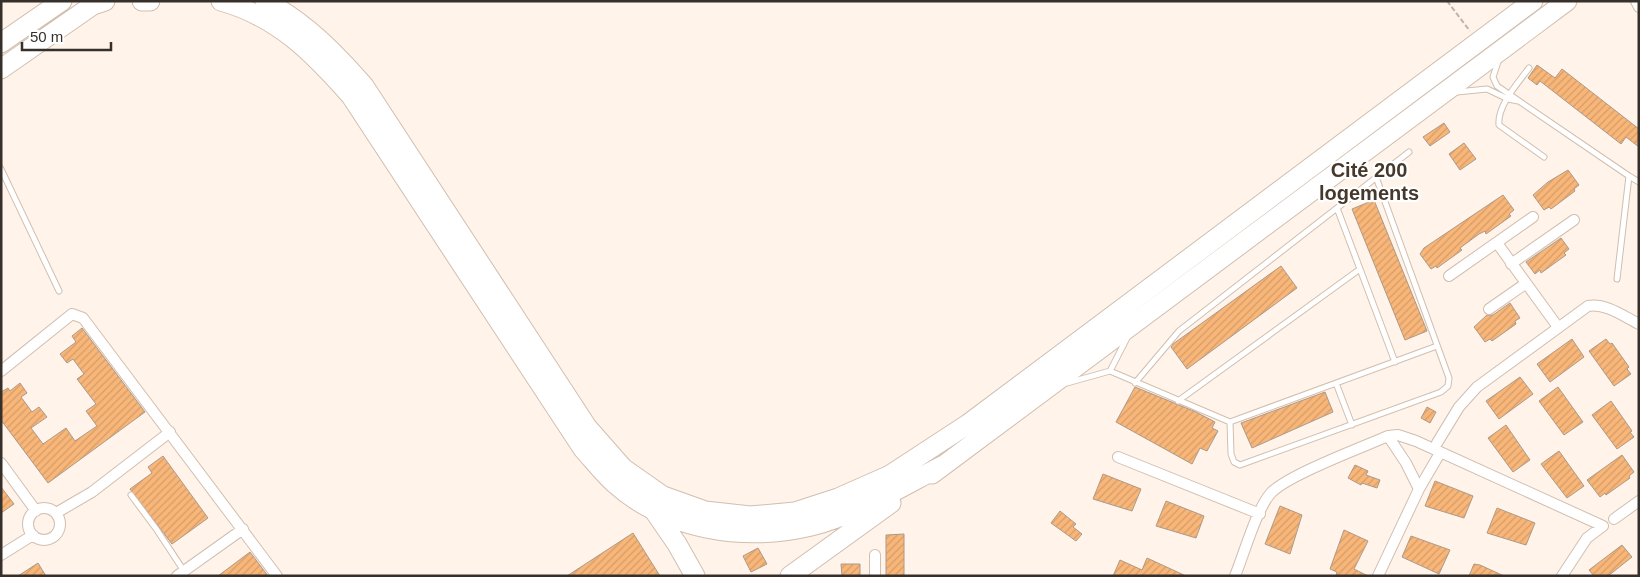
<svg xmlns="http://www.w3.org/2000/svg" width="1640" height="577" font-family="Helvetica,sans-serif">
<defs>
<pattern id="building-hatch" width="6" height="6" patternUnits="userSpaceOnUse" patternTransform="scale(1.25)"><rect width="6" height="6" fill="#f8b678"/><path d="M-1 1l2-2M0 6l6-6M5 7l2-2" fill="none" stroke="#d59d68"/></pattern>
</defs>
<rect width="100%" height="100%" fill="#fff3ea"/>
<!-- building -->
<path fill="url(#building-hatch)" stroke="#ab9a8b" d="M1537,65L1555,78L1562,69L1639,129V147L1626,137L1621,144L1540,81L1537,85L1528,78Z
M1444,123L1450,132L1430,146L1423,137Z
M1464,143L1476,159L1460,170L1449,154Z
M1568,170L1579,185L1574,189L1575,191L1551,209L1549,207L1544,210L1533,195L1548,182Z
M1503,195L1514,210L1509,214L1511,216L1486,234L1485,231L1479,234L1460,248L1462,250L1437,268L1436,266L1431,269L1420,254L1424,248Z
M1374,200L1427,331L1405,340L1352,209Z
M1561,238L1569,249L1564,253L1566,255L1541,273L1540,270L1535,274L1526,262Z
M1281,266L1297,288L1187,369L1171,347L1173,344Z
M1510,303L1520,318L1515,321L1516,324L1492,341L1490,339L1485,342L1474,327L1487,315H1493Z
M82,328L145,412L48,483L1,420V392L8,388L10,391L20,383L27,393L21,397L32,412L39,407L47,417L31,428L43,444L66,428L75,441L97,426L86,411L96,404L77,379L84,374L73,359L67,363L60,354L76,342L72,336Z
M1572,339L1584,357L1550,382L1537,364Z
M1606,339L1610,344L1612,343L1629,367L1627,369L1631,374L1614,386L1589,351Z
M1520,377L1533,394L1499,419L1486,401Z
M1135,387L1196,412L1215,422L1212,428L1218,431L1207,451L1200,448L1192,464L1116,422Z
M1558,387L1583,422L1564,435L1539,401Z
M1325,392L1333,412L1252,448L1241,423Z
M1611,401L1632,431L1630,432L1634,437L1617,449L1592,415Z
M1427,407L1436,412L1430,423L1421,418Z
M1506,425L1530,460L1513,472L1488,438Z
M1559,451L1584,486L1567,498L1541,464Z
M1622,455L1634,472L1629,476L1630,478L1606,495L1605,493L1600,497L1587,480Z
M163,456L208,518L172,544L130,489L152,473L148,467Z
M1355,465L1368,471L1366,475L1380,480L1377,488L1362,483L1361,485L1348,478Z
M1103,474L1141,489L1132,511L1093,499Z
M1435,481L1473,496L1464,518L1425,506Z
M1,487L14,504L1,513Z
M1166,501L1204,516L1196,538L1156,526Z
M1280,506L1302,515L1290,554L1265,544Z
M1497,508L1535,523L1526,545L1487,533Z
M1060,511L1076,524L1073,527L1082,534L1076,541L1051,523Z
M1344,530L1368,541L1354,569L1368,576H1336L1337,572L1330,569Z
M633,533L660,576H567Z
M904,534V576H886V535Z
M1411,536L1450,550L1439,574L1402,557Z
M1622,545L1632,557L1608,576H1594L1589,570Z
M758,548L767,564L751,572L743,556Z
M250,552L268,576H218Z
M1147,558L1186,576H1113L1120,560L1142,570Z
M38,563L46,576H18Z
M841,564H860V576H842Z
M1474,564L1480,565L1504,576H1469Z"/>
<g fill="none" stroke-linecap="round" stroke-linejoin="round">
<defs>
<path id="lane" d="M1499,59L1493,77L1497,86L1629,176L1617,279
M1529,68C1518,83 1497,106 1499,125L1544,157
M1457,92L1487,89L1508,99L1518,101
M1,169L59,291
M1629,176L1639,182
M1360,269L1395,362
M1110,371L1230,422L1437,346
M1067,383L1110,371L1127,338
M1135,383L1179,331L1409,152
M1336,383L1352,425
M1178,401L1360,269L1337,208
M1230,422L1231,454L1234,462L1240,465L1441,392L1448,386L1449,378L1376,177
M131,495L157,530L184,571"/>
<path id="street" d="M1636,1L1639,7
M1497,243L1558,327
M1511,264L1574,220
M1449,276L1533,217
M1489,309L1525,284
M1,371L72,314L83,318L277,576
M1388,436L1406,463L1419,489
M1437,443L1459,407L1477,387L1588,306C1606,303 1623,316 1639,324
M1118,457L1260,514
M1,463L36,511
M28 524a16 16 0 1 1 32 0a16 16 0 1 1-32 0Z
M56,513L92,492L170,432
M1614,519L1639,501
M1,555L33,535
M177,576L243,529
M875,576V555
M1235,576C1244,554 1256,511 1270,494C1285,476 1363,447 1388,436L1398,435L1416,441L1603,526L1587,538L1562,576
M1378,576L1419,489L1440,453"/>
<path id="highway" d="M142,1H150
M221,1C278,17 313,53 351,96L583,449C593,460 603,473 614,483C666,530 745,542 811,526C856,515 901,487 942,466
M265,1C305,22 334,52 364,86L587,427L623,468L663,496L705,511L750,516L795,512L838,498L890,475L968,424L1533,1
M1,43L62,1
M1,69L93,5L105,1
M932,474L1567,1
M655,512L677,544L695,576
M790,576L891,503"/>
</defs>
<!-- lane casing -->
<use href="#lane" stroke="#d1bfaf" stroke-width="7"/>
<!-- street casing -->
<use href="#street" stroke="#d1bfaf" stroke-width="12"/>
<!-- highway casing -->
<use href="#highway" stroke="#d1bfaf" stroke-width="21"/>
<!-- path -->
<path stroke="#beb4ac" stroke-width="2" stroke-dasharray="5 2.5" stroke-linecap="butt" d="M1447,1L1470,31"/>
<!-- lane -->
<use href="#lane" stroke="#fff" stroke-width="5"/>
<!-- street -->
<use href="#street" stroke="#fff" stroke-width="10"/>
<!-- highway -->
<use href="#highway" stroke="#fff" stroke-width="19"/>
</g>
<g text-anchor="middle" stroke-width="4.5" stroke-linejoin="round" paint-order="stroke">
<!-- quarter labels -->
<g font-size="20" font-weight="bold" fill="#46382b" stroke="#fff">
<text x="1369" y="177">Cité 200<tspan x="1369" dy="23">logements</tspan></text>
</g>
</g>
<!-- border -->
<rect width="1640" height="577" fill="none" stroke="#37302a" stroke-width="5"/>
<!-- scale -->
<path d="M22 42v8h89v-8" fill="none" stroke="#37302a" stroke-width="2.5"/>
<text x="30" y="42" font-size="15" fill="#37302a" stroke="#ffffff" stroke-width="4" paint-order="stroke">50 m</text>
</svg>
